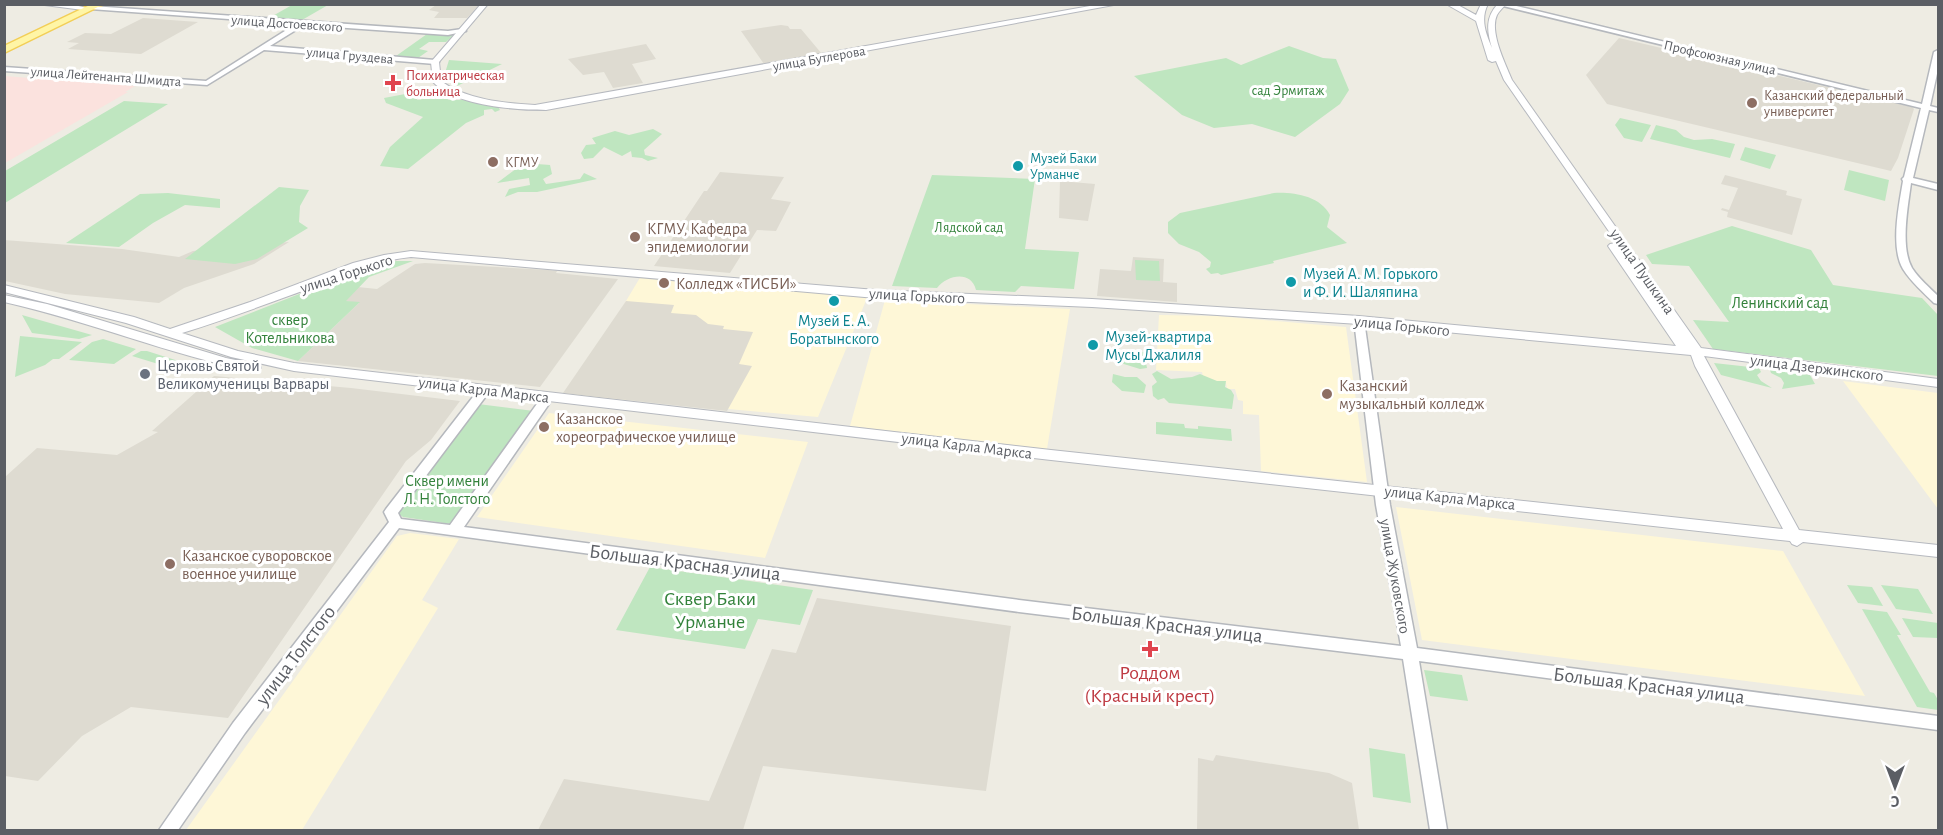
<svg xmlns="http://www.w3.org/2000/svg" width="1943" height="835" font-family="'Alegreya Sans',sans-serif">
<rect width="100%" height="100%" fill="#eeece3"/>
<!-- commercial -->
<path fill="#fef7d7" d="M641,276L867,298L818,417L563,394L620,311Z
M885,300L1070,309L1047,449L850,426Z
M1159,315L1217,316L1346,327L1367,482L1261,471L1259,415L1243,414V401L1238,400L1235,389H1227L1226,383L1204,381L1202,372L1156,370Z
M1843,381L1938,393V509Z
M549,413L808,442L765,558L477,517Z
M1396,507L1783,551L1865,696L1422,640Z
M410,533L459,539L422,600L438,608L302,830H186L397,536Z"/>
<!-- education -->
<path fill="#dedbd1" d="M436,5V4L479,5L467,18H434L439,12L429,10Z
M143,18L198,22L141,54L68,49L79,43L67,42L85,33L111,34Z
M781,25L788,26L790,29H801L822,54L764,64L741,31Z
M1619,38L1912,107L1914,109L1898,158L1891,171L1607,104L1586,75Z
M646,44L656,59L632,64L643,83L613,88L604,72L583,75L568,59Z
M720,172L784,177L771,199L791,202L776,231L757,230L730,273L654,266L704,191H707Z
M1725,175L1787,191L1786,195L1802,199L1792,235L1727,217L1728,212L1721,210L1722,208L1729,210L1738,188L1721,184Z
M1060,181L1095,184L1088,221L1059,218Z
M4,240L122,249L179,257L193,251L289,242L254,264L184,288L159,303L65,294L5,281Z
M1133,257L1164,259L1163,282L1177,283V302L1097,296L1100,269L1131,271Z
M425,263L548,270L557,271L556,273L618,279L540,387L298,361L359,303L345,301L358,287L377,289L415,264Z
M626,301L674,305L671,313L696,315L708,324L724,326L723,329L753,332L739,364L752,366L727,411L563,393Z
M214,376L351,388L460,401L431,440L406,461L228,718L131,707L82,736L38,781L5,776V477L37,448L117,455L158,432L152,431Z
M817,598L1011,626L986,791L763,766L743,830H538L564,779L709,801L772,649L796,653Z
M1216,755L1329,773L1352,783L1359,830H1197L1198,758L1213,761Z"/>
<!-- medical -->
<path fill="#fbe2de" d="M4,76L135,86L125,92H128L5,163Z"/>
<!-- green -->
<path fill="#bfe6c0" d="M292,5V4L328,5L302,20L269,18Z
M427,34L454,35L446,42H429L419,49L428,51L418,58L396,56Z
M1289,46L1323,58L1336,59L1349,90L1340,104L1295,137L1252,124L1214,128L1182,115L1134,76L1226,58L1241,65Z
M449,60L502,64L457,86L451,82L445,73Z
M421,91L417,100L423,99L428,92L438,94L449,100H481V104L498,107L500,110L495,112L492,109L484,110V115L466,123L408,169L380,166L390,147L423,117L386,103L384,98Z
M124,101L168,104L5,203V171Z
M1620,118L1651,125L1642,142L1624,138L1615,125Z
M1656,125L1676,130L1684,137L1694,140L1712,139L1735,144L1730,158L1650,139Z
M653,129L662,134L644,150L645,155L658,158L648,161L642,158L632,157L631,151L622,156L604,147L593,158L584,159L581,153L586,145L596,144L592,138L615,131L629,135Z
M1745,147L1776,155L1770,169L1740,160Z
M524,163L550,165L552,174L543,179L546,184L580,179L584,173L597,179L537,192H518L505,197L509,189L530,185L529,178L497,183Z
M1849,170L1889,180L1885,201L1844,190Z
M932,175L1035,179L1025,249L1079,252L1074,289L1021,286L1015,292L976,290C971,270 947,275 937,288L892,286Z
M279,187L309,190L300,206L299,222L308,228L257,259L235,264L185,259Z
M168,193L220,199V208L185,205L153,223L119,247L66,243L140,194Z
M1274,193C1294,192 1320,196 1330,215L1327,227L1347,243L1273,261L1274,263L1221,275L1218,273L1211,274L1206,269L1210,267L1211,262L1199,252L1179,244L1168,233V222L1180,213Z
M1732,226L1811,250L1833,285L1922,298L1938,315V376L1713,349L1693,320L1729,322L1689,266L1652,264L1646,255Z
M1135,260L1159,261L1160,281L1136,280Z
M396,261H413L369,277L346,301L360,302L298,361L252,348L215,327L373,265Z
M22,315L92,335L79,339L32,333Z
M20,336L82,342L59,359H53L45,365L15,377Z
M103,339L136,349L114,364L69,360L92,342Z
M1116,349L1144,352L1147,368L1140,369L1114,361Z
M141,351H147L191,365L183,370H178L132,356Z
M1714,363L1759,368L1761,372L1757,375L1761,381L1772,388L1721,375Z
M1770,370L1810,375L1815,384L1782,389L1784,383L1781,378L1771,373Z
M1157,371L1171,379L1192,377L1200,374L1217,381H1226L1225,387L1231,390L1234,395L1232,409L1169,403L1164,398L1158,400L1153,396L1152,386L1157,382L1152,374Z
M1113,374L1125,377H1137L1146,385L1144,393L1122,391L1112,382Z
M478,404L534,411L451,524L403,517L397,513Z
M1156,422L1184,424L1185,428L1198,429V426L1231,429L1232,441L1156,434Z
M650,567L813,590L800,625L758,619L745,649L616,630Z
M1847,585L1872,587L1883,606L1858,603Z
M1881,585L1918,589L1933,614L1896,609Z
M1862,609L1887,612L1901,635H1897L1930,692L1934,693L1938,700V710L1917,707Z
M1902,618L1938,623V638L1913,637Z
M1424,670L1462,675L1468,701L1430,696Z
M1369,748L1405,754L1411,803L1373,797Z"/>
<g fill="none" stroke-linecap="round" stroke-linejoin="round">
<defs>
<path id="tertiary" d="M1508,4L1922,104L1934,52L1938,50V69L1930,106L1938,108V112L1929,110L1913,178L1938,184V190L1911,183C1908,206 1900,247 1912,268C1919,279 1929,287 1938,296V304L1934,303C1923,292 1911,282 1903,269C1890,247 1899,205 1903,181L1902,179L1904,177L1921,108L1499,5Z
M92,6L448,31L462,29L466,31L448,35L304,25L270,46L435,60L439,62L435,64L264,50L207,85L4,71V67L206,81L296,24L90,9V7Z
M1359,317L1364,320L1390,505L1417,648L1938,716V730L1419,661L1447,830H1430L1403,659L1019,612L399,528L245,733L178,830H159L233,723L389,522L384,512L386,509L476,393L480,392L486,396L398,513L401,519L450,525L539,401L543,400L549,404L464,527L1019,600L1401,646L1376,505L1354,320Z"/>
<path id="secondary" d="M37,4H70L87,8L83,10Z
M481,4H488L439,62L441,81C467,100 504,103 535,105L1101,4H1119L546,110C514,110 456,106 433,82L431,62Z
M1446,4H1456L1476,15L1481,4H1488C1480,19 1486,34 1492,48C1487,32 1485,17 1498,4H1506C1503,8 1499,11 1497,15C1489,32 1506,65 1512,80L1701,348L1938,379V387L1704,356L1799,530L1938,545V557L1803,542L1797,546L1792,544L1790,541L1051,460L294,371L231,357L126,323L4,292V285L134,317L170,329L250,302L353,263L384,255L411,251L876,290L1092,299L1359,316L1676,346L1608,246L1610,244L1617,243L1504,80L1496,61L1492,62L1488,60L1476,21ZM411,257L876,298L1092,307L1359,324L1691,355L1695,366L1783,529L1051,450L294,363L238,351L182,333C224,320 264,305 305,290C340,277 373,261 411,257Z
M4,295L47,304L226,358L260,365L261,368L255,372C170,355 89,321 4,302Z"/>
<path id="primary" d="M92,4H104L4,53V46Z"/>
</defs>
<!-- tertiary casing -->
<use href="#tertiary" stroke="#b5b8bd" stroke-width="3"/>
<!-- secondary casing -->
<use href="#secondary" stroke="#b6b9bf" stroke-width="2"/>
<!-- primary casing -->
<use href="#primary" stroke="#f2ce57" stroke-width="3"/>
<!-- tertiary -->
<use href="#tertiary" fill="#fff" fill-rule="evenodd"/>
<!-- secondary -->
<use href="#secondary" fill="#fff" fill-rule="evenodd"/>
<!-- primary -->
<use href="#primary" fill="#fff5a6" fill-rule="evenodd"/>
</g>
<!-- markers -->
<g fill="#e0444e" stroke="#fff" stroke-width="2">
<path d="M390 74h6v6h6v6h-6v6h-6v-6h-6v-6h6z"/>
<path d="M1147 640h6v6h6v6h-6v6h-6v-6h-6v-6h6z"/>
</g>
<g fill="#8d6e63" stroke="#fff" stroke-width="2">
<circle cx="1752" cy="103" r="6"/>
<circle cx="493" cy="162" r="6"/>
<circle cx="635" cy="237" r="6"/>
<circle cx="664" cy="283" r="6"/>
<circle cx="1327" cy="394" r="6"/>
<circle cx="544" cy="427" r="6"/>
<circle cx="170" cy="564" r="6"/>
</g>
<g fill="#0f9aa8" stroke="#fff" stroke-width="2">
<circle cx="1018" cy="166" r="6"/>
<circle cx="1291" cy="282" r="6"/>
<circle cx="834" cy="301" r="6"/>
<circle cx="1093" cy="345" r="6"/>
</g>
<circle fill="#6b7280" stroke="#fff" stroke-width="2" cx="145" cy="374" r="6"/>
<g text-anchor="middle" stroke-width="6" stroke-linejoin="round" paint-order="stroke">
<!-- far-street labels -->
<g font-size="14" fill="#5b5e64" stroke="#fff">
<text transform="translate(287 23) rotate(4)" y="5">улица Достоевского</text>
<text transform="translate(350 55) rotate(5)" y="5">улица Груздева</text>
<text transform="translate(1720 57) rotate(13)" y="5">Профсоюзная улица</text>
<text transform="translate(819 58) rotate(-10)" y="5">улица Бутлерова</text>
<text transform="translate(106 76) rotate(4)" y="5">улица Лейтенанта Шмидта</text>
</g>
<!-- far-health labels -->
<g font-size="14" fill="#be3a42" stroke="#fff" text-anchor="start">
<text x="406" y="80">Психиатрическая<tspan x="406" dy="16">больница</tspan></text>
</g>
<!-- far-park labels -->
<g font-size="14" fill="#33823b" stroke="#fff">
<text x="1288" y="95">сад Эрмитаж</text>
<text x="969" y="232">Лядской сад</text>
</g>
<!-- far-education labels -->
<g font-size="14" fill="#785e54" stroke="#fff" text-anchor="start">
<text x="1764" y="100">Казанский федеральный<tspan x="1764" dy="16">университет</tspan></text>
<text x="505" y="167">КГМУ</text>
</g>
<!-- far-culture labels -->
<g font-size="14" fill="#0d838f" stroke="#fff" text-anchor="start">
<text x="1030" y="163">Музей Баки<tspan x="1030" dy="16">Урманче</tspan></text>
</g>
<!-- education labels -->
<g font-size="16" fill="#785e54" stroke="#fff" text-anchor="start">
<text x="647" y="234">КГМУ, Кафедра<tspan x="647" dy="18">эпидемиологии</tspan></text>
<text x="676" y="289">Колледж «ТИСБИ»</text>
<text x="1339" y="391">Казанский<tspan x="1339" dy="18">музыкальный колледж</tspan></text>
<text x="556" y="424">Казанское<tspan x="556" dy="18">хореографическое училище</tspan></text>
<text x="182" y="561">Казанское суворовское<tspan x="182" dy="18">военное училище</tspan></text>
</g>
<!-- street labels -->
<g font-size="16" fill="#5b5e64" stroke="#fff">
<text transform="translate(1643 271) rotate(55)" y="6">улица Пушкина</text>
<text transform="translate(346 273) rotate(-18)" y="6">улица Горького</text>
<text transform="translate(917 295) rotate(3)" y="6">улица Горького</text>
<text transform="translate(1402 325) rotate(6)" y="6">улица Горького</text>
<text transform="translate(1817 367) rotate(7)" y="6">улица Дзержинского</text>
<text transform="translate(484 389) rotate(7)" y="6">улица Карла Маркса</text>
<text transform="translate(967 445) rotate(7)" y="6">улица Карла Маркса</text>
<text transform="translate(1450 497) rotate(6)" y="6">улица Карла Маркса</text>
<text transform="translate(1396 576) rotate(80)" y="6">улица Жуковского</text>
</g>
<!-- culture labels -->
<g font-size="16" fill="#0d838f" stroke="#fff" text-anchor="start">
<text x="1303" y="279">Музей А. М. Горького<tspan x="1303" dy="18">и Ф. И. Шаляпина</tspan></text>
<text x="834" y="326" text-anchor="middle">Музей Е. А.<tspan x="834" dy="18">Боратынского</tspan></text>
<text x="1105" y="342">Музей-квартира<tspan x="1105" dy="18">Мусы Джалиля</tspan></text>
</g>
<!-- park labels -->
<g font-size="16" fill="#33823b" stroke="#fff">
<text x="1780" y="308">Ленинский сад</text>
<text x="290" y="325">сквер<tspan x="290" dy="18">Котельникова</tspan></text>
<text x="447" y="486">Сквер имени<tspan x="447" dy="18">Л. Н. Толстого</tspan></text>
</g>
<!-- worship labels -->
<g font-size="16" fill="#5b616d" stroke="#fff" text-anchor="start">
<text x="157" y="371">Церковь Святой<tspan x="157" dy="18">Великомученицы Варвары</tspan></text>
</g>
<!-- near-street labels -->
<g font-size="20" fill="#5b5e64" stroke="#fff">
<text transform="translate(685 562) rotate(7)" y="7">Большая Красная улица</text>
<text transform="translate(1167 624) rotate(7)" y="7">Большая Красная улица</text>
<text transform="translate(295 655) rotate(-53)" y="7">улица Толстого</text>
<text transform="translate(1649 685) rotate(7)" y="7">Большая Красная улица</text>
</g>
<!-- near-park labels -->
<g font-size="20" fill="#33823b" stroke="#fff">
<text x="710" y="605">Сквер Баки<tspan x="710" dy="23">Урманче</tspan></text>
</g>
<!-- near-health labels -->
<g font-size="20" fill="#be3a42" stroke="#fff">
<text x="1150" y="679">Роддом<tspan x="1150" dy="23">(Красный крест)</tspan></text>
</g>
</g>
<!-- border -->
<rect width="1943" height="835" fill="none" stroke="#5b5e64" stroke-width="12"/>
<!-- north arrow -->
<g transform="translate(1895 787) rotate(180)" stroke="#ffffff" stroke-width="4.5" paint-order="stroke">
<path d="M0-4.5L10 22L0 15L-10 22Z" fill="#5b5e64"/>
<text y="-9" font-size="16" font-weight="bold" text-anchor="middle" fill="#5b5e64">С</text>
</g>
</svg>
